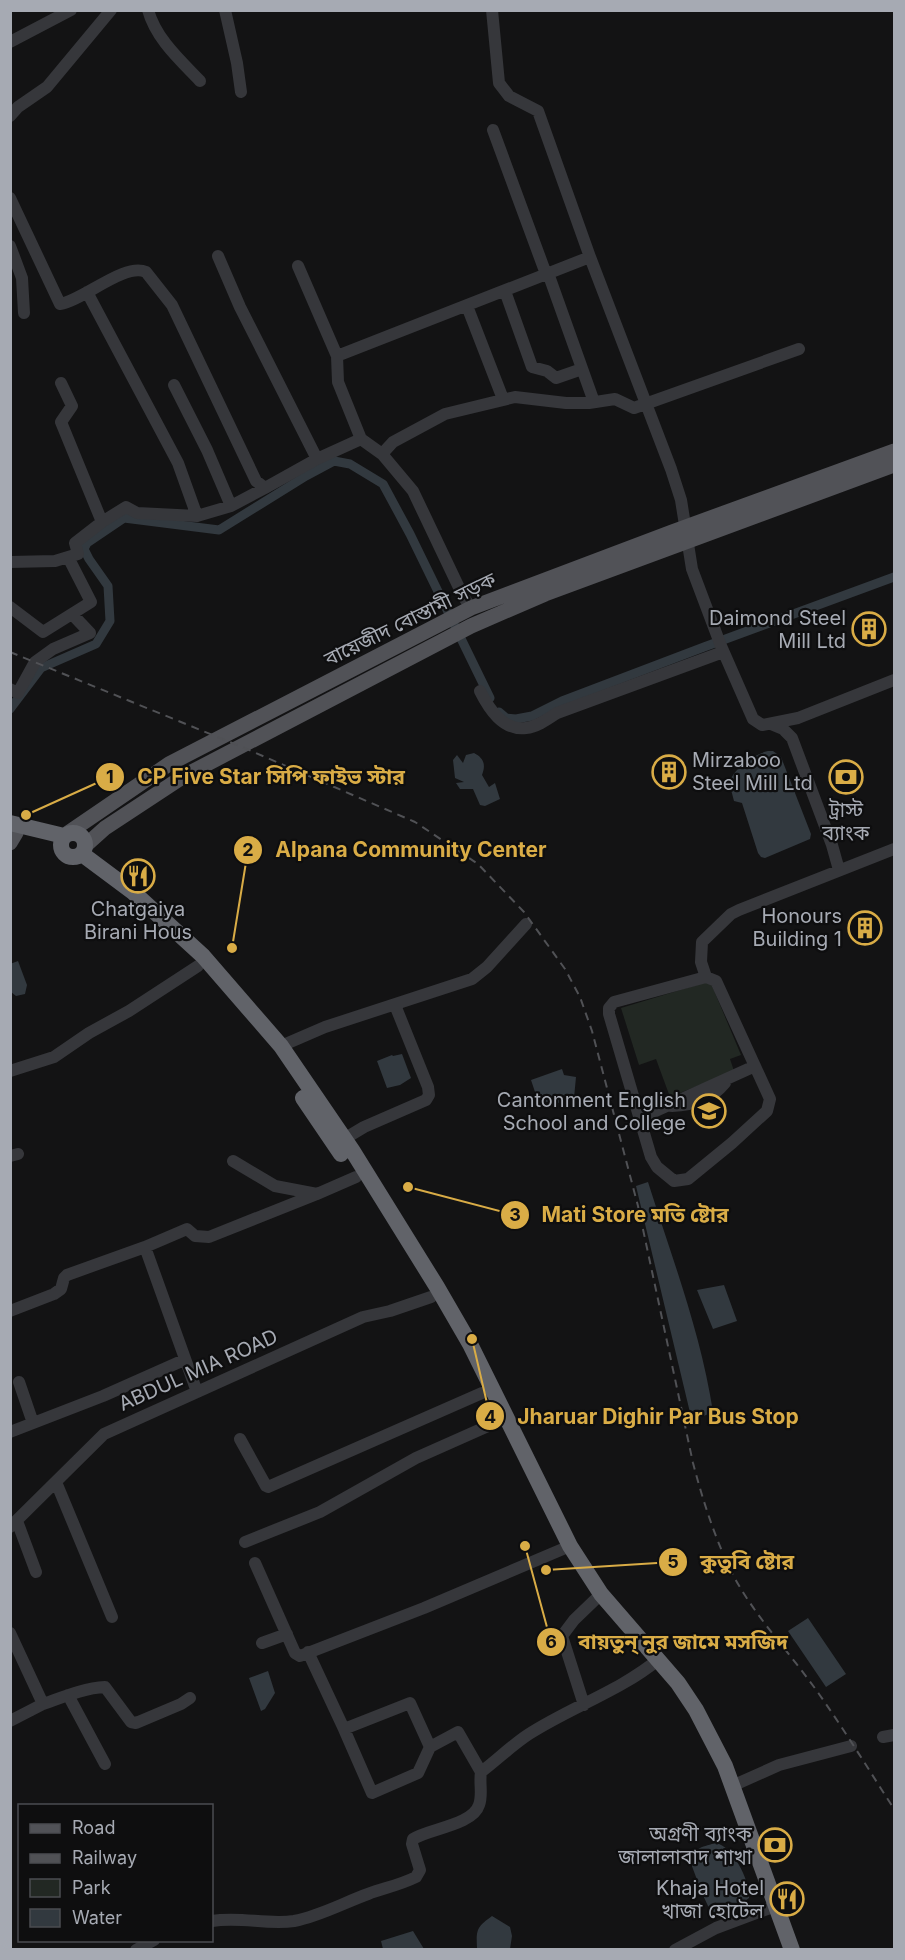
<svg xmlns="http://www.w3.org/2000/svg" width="905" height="1960" font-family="Inter,'Noto Sans Bengali',sans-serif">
<rect width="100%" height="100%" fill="#131314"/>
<!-- green -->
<path fill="#222823" d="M710,981L741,1055L730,1059L734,1071L670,1097L656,1059L639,1065L621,1008Z"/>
<!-- water -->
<path fill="#32393f" d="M768,751H773L781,757L811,834L810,839L765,858L761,857L758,853L742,803L734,801L729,782C736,767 752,755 768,751Z
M474,753C484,758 486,765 482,775L489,787L495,783L500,799L485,806L480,805L473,789H460L456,783L464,782L455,778L453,760L457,755L463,763L466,755Z
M18,961L27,985L25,994L16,996L11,992L10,964Z
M402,1054L411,1078L400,1085L387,1088L377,1061L392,1055L393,1056Z
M562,1069L564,1075L576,1077L574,1098L560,1103L538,1101L531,1080Z
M648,1182C672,1258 701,1333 713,1412L692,1421L636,1186Z
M724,1285L737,1321L713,1329L697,1290Z
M808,1618L846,1674L826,1687L788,1631Z
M268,1671L275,1693L265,1709L261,1711L249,1678Z
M716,1843C733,1846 751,1883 749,1898L745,1901L718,1912H714L708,1906L702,1893L690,1861C692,1848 705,1846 716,1843Z
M492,1916L510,1927L512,1936L510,1949L477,1948C476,1929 477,1927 492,1916Z
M413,1931L424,1949H383L381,1941Z"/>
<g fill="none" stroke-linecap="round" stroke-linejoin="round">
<!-- canal -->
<path stroke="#32393f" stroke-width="9" d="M10,709L41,668L96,644L110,621L108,586L89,559L84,549L87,543L124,518L219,530L306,476L334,461L350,464L383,484L410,534L490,698
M499,712L506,718L516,719L532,716L562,701L704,647L894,577"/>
<!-- minor -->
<path stroke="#36373b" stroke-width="12" d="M148,10C156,39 180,60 200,81
M225,10L237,63L241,92
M10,42L71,10
M10,116L18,107L47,87L111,10
M493,130L546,274
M10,198L60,304C82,301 125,262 146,272L172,305L256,481L265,488L317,459L361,439L382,454L413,491L463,596L471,608
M10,246L22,278L24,313
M218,256L240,307L317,459
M590,257L671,469L681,500L692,569L721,646L753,719L762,725L798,718L894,680
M298,266L337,356L590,257L538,111L509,96L499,83L492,10
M548,273L594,402
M505,291L532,367L547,371L556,378L582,369
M87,292L178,463L197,516
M467,306L503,399
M337,356L338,382L361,439
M61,383L72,406L61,422L102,522
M174,385L207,450L231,506
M382,454L393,442L445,414L515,397L566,403H589L615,399L634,408L799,349
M10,562L55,561L78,554L75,543L102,522L126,507L137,513L197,516L231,506L265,488
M10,607L43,632L91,602L68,557
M10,689L18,693L35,662L53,649L90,633L72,614
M480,691C489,709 503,731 526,728C537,727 548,719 557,713L723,652
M771,724L783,729L792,738L832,845L839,870
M706,977L716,981L770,1099L767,1111L732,1143L688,1179L674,1181L657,1167L651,1157L609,1014V1008L614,1002Z
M706,977L701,962L702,942L731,914L739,910L894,849
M281,1046L325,1027L472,979L487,967L526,924
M10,1071L54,1057L89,1033L129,1011L198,966
M672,1106C694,1105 711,1100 725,1083
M640,1118L755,1066
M344,1139L364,1127L426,1100L429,1095L428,1087L395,1005
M10,1156L18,1154
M233,1161L275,1186L317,1194L356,1177
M145,1247L197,1392
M10,1311L54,1294L61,1289L64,1278L67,1275L145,1247L187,1229L195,1236L209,1237L317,1194
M19,1382L33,1423
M10,1432L103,1396L184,1360
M240,1439L266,1486L268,1487L482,1393
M56,1482L112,1617
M17,1521L36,1572
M10,1527L104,1434L363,1317L390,1311L431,1297
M245,1542L320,1512L416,1458L506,1418
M255,1563L295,1653L300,1656L424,1608L570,1546
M10,1633L43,1704C63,1697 84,1688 105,1687L131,1722L136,1723L181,1704L190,1698
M262,1643L287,1634
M308,1652L344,1729L410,1703L430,1747L458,1732L481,1772
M68,1695L105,1764
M584,1705L562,1636L574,1620L601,1594
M10,1721L43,1704
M344,1729L372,1793L418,1773L430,1747
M883,1737L894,1735
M732,1786L779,1765L851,1746
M212,1921C239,1916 267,1925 294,1921C320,1916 343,1903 368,1894C384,1888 400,1885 416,1877L420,1870L412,1844L413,1839C428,1829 473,1825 479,1805C483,1795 479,1783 481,1772C497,1760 512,1745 529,1734C571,1707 620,1691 659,1659
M136,1950L154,1940
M675,1950L716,1928L770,1908"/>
<!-- major -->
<path stroke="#515257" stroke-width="15" d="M68,833L169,764L471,608L672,532L894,451
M10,843L16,833
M85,846L105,828L184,776L471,626L545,594L894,465"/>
<!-- highway -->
<path stroke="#616369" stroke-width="16" d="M10,823L64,836
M61 845a12 12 0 1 1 24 0a12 12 0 1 1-24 0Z
M82,854L133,892L203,956L281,1046L352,1150L437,1287L470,1344L570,1546L601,1594L678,1683L696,1710L725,1766L792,1950
M303,1098L341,1154"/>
<!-- rail -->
<path stroke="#505155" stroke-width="2" stroke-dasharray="8 6" stroke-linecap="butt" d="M10,652L242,747L415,822L478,864L524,912L565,969L580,997L592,1031L638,1206L693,1463C703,1501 715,1539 733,1575C756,1618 791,1654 819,1694C845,1731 869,1770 894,1809"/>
</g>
<!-- icons -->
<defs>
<symbol id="building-ring" viewBox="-11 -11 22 22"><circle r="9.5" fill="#0e0e0f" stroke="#d9ac46" stroke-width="1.5"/><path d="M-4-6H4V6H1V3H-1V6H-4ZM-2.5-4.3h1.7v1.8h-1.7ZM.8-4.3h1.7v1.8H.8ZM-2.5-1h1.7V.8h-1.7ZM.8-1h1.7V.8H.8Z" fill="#d9ac46"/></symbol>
<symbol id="bank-ring" viewBox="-11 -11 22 22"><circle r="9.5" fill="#0e0e0f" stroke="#d9ac46" stroke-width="1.5"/><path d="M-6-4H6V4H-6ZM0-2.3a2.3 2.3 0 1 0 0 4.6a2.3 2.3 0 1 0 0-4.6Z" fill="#d9ac46"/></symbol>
<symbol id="restaurant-ring" viewBox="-11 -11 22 22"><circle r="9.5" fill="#0e0e0f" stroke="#d9ac46" stroke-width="1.5"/><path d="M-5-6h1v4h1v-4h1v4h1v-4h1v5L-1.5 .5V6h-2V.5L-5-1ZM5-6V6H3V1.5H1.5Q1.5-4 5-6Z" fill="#d9ac46"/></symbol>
<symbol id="school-ring" viewBox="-11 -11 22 22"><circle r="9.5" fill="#0e0e0f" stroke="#d9ac46" stroke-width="1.5"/><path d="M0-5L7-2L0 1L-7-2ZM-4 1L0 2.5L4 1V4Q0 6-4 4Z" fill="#d9ac46"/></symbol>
</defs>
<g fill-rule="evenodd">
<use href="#building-ring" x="850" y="610" width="38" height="38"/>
<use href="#building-ring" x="650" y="753" width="38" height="38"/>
<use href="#bank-ring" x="827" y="758" width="38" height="38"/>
<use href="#restaurant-ring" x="119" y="857" width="38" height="38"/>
<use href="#building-ring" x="846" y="909" width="38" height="38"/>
<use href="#school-ring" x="690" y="1092" width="38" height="38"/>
<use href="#bank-ring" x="756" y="1826" width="38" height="38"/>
<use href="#restaurant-ring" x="768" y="1880" width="38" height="38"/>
</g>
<g text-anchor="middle" stroke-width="4.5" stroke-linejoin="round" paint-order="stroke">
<!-- poi labels -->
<g font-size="20" fill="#a6aab3" stroke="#0e0e0f" text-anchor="end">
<text x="846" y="625">Daimond Steel<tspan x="846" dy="23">Mill Ltd</tspan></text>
<text x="692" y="767" text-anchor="start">Mirzaboo<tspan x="692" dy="23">Steel Mill Ltd</tspan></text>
<text x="846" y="817" text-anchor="middle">ট্রাস্ট<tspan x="846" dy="23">ব্যাংক</tspan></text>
<text x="138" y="916" text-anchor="middle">Chatgaiya<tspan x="138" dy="23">Birani Hous</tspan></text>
<text x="842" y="923">Honours<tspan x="842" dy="23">Building 1</tspan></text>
<text x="686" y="1107">Cantonment English<tspan x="686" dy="23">School and College</tspan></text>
<text x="752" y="1841">অগ্রণী ব্যাংক<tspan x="752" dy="23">জালালাবাদ শাখা</tspan></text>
<text x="764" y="1895">Khaja Hotel<tspan x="764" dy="23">খাজা হোটেল</tspan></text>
</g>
<!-- street labels -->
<g font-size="20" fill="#a6aab3" stroke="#0e0e0f">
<text transform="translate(410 619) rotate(-26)" y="7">বায়েজীদ বোস্তামী সড়ক</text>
<text transform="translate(198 1370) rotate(-24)" y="7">ABDUL MIA ROAD</text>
</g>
</g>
<!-- callouts -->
<path fill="none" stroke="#d9ac46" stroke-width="2" d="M26 815L110 777M232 948L248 850M408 1187L515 1215M472 1339L490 1416M546 1570L673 1562M525 1546L551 1642"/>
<g fill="#d9ac46" stroke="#0e0e0f" stroke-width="2">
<circle cx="26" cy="815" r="6"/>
<circle cx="232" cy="948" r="6"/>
<circle cx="408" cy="1187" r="6"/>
<circle cx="472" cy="1339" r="6"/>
<circle cx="546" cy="1570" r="6"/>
<circle cx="525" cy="1546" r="6"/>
<circle cx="110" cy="777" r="15"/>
<circle cx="248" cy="850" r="15"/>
<circle cx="515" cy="1215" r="15"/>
<circle cx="490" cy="1416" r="15"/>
<circle cx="673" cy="1562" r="15"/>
<circle cx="551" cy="1642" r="15"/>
</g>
<g font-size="18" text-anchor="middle" font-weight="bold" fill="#111">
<text x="110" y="783">1</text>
<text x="248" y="856">2</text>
<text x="515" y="1221">3</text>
<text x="490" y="1423">4</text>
<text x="673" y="1568">5</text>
<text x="551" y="1648">6</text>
</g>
<g font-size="21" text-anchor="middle" font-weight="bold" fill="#d9ac46" stroke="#0e0e0f" stroke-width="4.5" stroke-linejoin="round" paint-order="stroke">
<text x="271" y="784">CP Five Star সিপি ফাইভ স্টার</text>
<text x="411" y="857">Alpana Community Center</text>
<text x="635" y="1222">Mati Store মতি ষ্টোর</text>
<text x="658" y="1424">Jharuar Dighir Par Bus Stop</text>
<text x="747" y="1569">কুতুবি ষ্টোর</text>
<text x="683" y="1649">বায়তুন্ নুর জামে মসজিদ</text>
</g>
<!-- border -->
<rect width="905" height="1960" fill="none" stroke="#a6aab3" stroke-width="24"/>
<!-- legend -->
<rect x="18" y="1804" width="195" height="138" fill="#0e0e0f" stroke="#4b4c51" stroke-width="1.5"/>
<rect x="30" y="1824" width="30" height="9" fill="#515257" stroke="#4b4c51" stroke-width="1.5"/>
<text x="72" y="1834" font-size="18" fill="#a6aab3">Road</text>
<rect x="30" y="1854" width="30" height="9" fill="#505155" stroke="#4b4c51" stroke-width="1.5"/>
<text x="72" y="1864" font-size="18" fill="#a6aab3">Railway</text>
<rect x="30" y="1879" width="30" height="18" fill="#222823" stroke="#4b4c51" stroke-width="1.5"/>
<text x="72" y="1894" font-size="18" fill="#a6aab3">Park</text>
<rect x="30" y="1909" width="30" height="18" fill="#32393f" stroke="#4b4c51" stroke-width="1.5"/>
<text x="72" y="1924" font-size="18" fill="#a6aab3">Water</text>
</svg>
